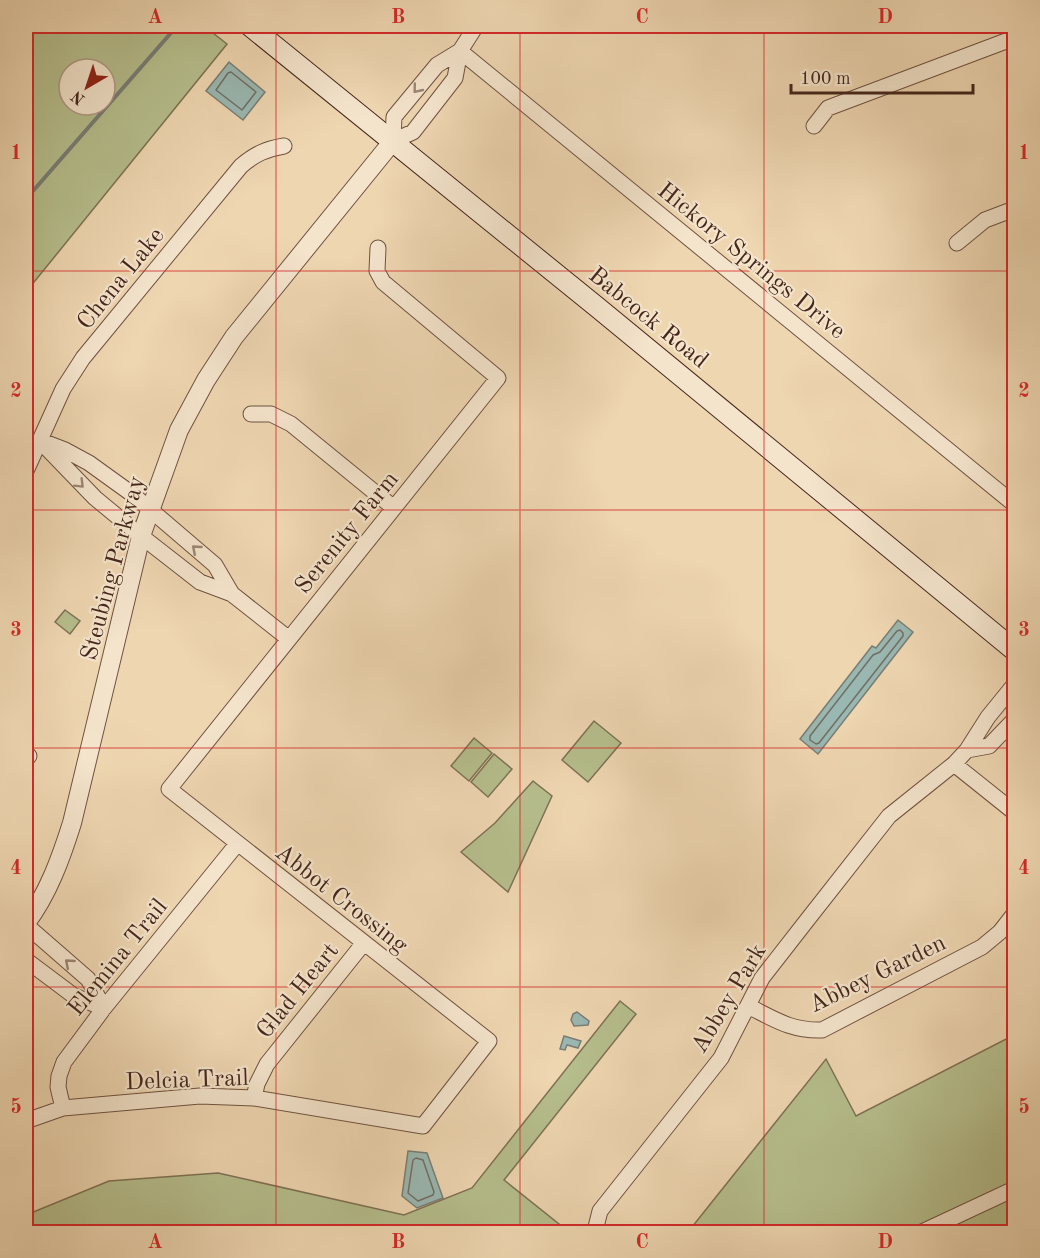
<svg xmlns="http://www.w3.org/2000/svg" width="1040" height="1258" font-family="'Old Standard TT',serif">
<rect width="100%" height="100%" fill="#eed6b1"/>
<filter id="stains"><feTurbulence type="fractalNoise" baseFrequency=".00333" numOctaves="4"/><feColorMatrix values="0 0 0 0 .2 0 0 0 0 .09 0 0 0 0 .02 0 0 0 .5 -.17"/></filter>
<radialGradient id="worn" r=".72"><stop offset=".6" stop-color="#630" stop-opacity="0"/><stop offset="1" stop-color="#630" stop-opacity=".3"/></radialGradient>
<!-- green -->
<path fill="#b6be8d" stroke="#7e7254" stroke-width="1.5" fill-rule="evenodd" d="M26,26H204L227,44L26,292ZM69,69H105V105H69Z
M65,610L80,621L70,634L55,622Z
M594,721L621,743L588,782L562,760Z
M474,738L492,753L469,781L451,766Z
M494,754L512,769L488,797L471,782Z
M533,781L552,796L508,892L461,852L495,823Z
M620,1001L636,1014L504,1180L564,1228L566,1232H26V1215L109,1181L218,1173L404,1215L472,1188Z
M1014,1035V1232H688L826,1059L856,1116Z"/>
<!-- water -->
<path fill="#9ab8b2" stroke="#787e76" stroke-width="1.5" d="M229,62L265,92L243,120L206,91Z
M898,620L913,632L818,754L800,739L872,646L876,648Z
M577,1012L589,1021L588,1025L574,1026L571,1020L573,1014Z
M564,1036L581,1041L578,1048L567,1045L565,1050L560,1049Z
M408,1151L427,1153L443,1198L417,1208L402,1196Z"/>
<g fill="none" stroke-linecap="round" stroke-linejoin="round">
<!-- shore -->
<path stroke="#706f66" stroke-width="1.5" d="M231,72L256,92L242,110L216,90L228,73Z
M900,630L903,633V636L819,743L816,744L810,740V736L873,655L880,652L897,631Z
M416,1158L423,1160L434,1192L433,1195L418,1201L408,1193L413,1160Z"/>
<!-- stream -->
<path stroke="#787e76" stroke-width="4" d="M26,199L177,26"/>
<defs>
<path id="minor" d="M460,51L1014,504
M460,51L437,65L394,117L393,141L413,132L455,78L460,51L476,26
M814,126L828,108L1014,38
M957,243L985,220L1014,209
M251,414H271L291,424L394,508
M40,441L95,498L141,536L200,582L232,594L289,639
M44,442L65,450L89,463L132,494L215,565L232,594
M26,471L63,389L83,358L241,166C255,154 266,149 284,146
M967,750L989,746L1014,720
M26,753L29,756
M954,764L1014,812
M26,925L88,979L104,1008
M26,960L74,996L104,1008
M748,1006C774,1019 791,1031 822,1030L982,947L1000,932L1014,914
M254,1098L257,1084L267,1064L363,944
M63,1108L58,1087L59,1076L64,1062L104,1008L237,844
M26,1121L63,1108L200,1096L254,1098L423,1126L489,1041L169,789L498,378L383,282L377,271L378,248
M595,1231L600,1211L721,1058L762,978L808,919L889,816L954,764L967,750L988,717L1014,685
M922,1232L1014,1189"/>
<path id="tertiary" d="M26,923C48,894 61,858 72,823L141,536L179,430L206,380L234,337L393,141"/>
<path id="secondary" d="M250,26L597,307L1014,650"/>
</defs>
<!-- minor casing -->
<use href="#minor" stroke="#6f5240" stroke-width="17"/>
<!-- tertiary casing -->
<use href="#tertiary" stroke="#6f5240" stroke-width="20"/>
<!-- secondary casing -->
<use href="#secondary" stroke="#45261b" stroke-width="22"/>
<!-- minor -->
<use href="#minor" stroke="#f4e4cc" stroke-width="15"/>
<!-- tertiary -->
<use href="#tertiary" stroke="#f4e4cc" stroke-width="18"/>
<!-- secondary -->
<use href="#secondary" stroke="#f4e4cc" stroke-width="20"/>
</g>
<!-- one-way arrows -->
<defs><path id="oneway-chevron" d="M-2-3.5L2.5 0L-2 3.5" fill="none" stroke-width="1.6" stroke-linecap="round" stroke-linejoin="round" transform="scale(1.5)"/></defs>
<g stroke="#9c8574">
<use href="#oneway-chevron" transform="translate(417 89) rotate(129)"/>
<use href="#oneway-chevron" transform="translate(80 484) rotate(45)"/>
<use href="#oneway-chevron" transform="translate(196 549) rotate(-139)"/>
<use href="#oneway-chevron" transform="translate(69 963) rotate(-139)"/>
</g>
<!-- grid -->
<path fill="none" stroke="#d62828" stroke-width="1.5" stroke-opacity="0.55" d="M276,26V1232M520,26V1232M764,26V1232M26,271H1014M26,510H1014M26,748H1014M26,987H1014"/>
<g text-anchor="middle" stroke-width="4.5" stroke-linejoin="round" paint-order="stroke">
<!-- street labels -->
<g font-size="24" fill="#45261b" stroke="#f4e4cc">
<text transform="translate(752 260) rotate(39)" y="8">Hickory Springs Drive</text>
<text transform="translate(120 278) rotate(-51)" y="8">Chena Lake</text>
<text transform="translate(649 317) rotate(39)" y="8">Babcock Road</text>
<text transform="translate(346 532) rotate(-51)" y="8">Serenity Farm</text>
<text transform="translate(112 568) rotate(-75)" y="8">Steubing Parkway</text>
<text transform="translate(342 898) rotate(38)" y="8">Abbot Crossing</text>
<text transform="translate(117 957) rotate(-51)" y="8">Elemina Trail</text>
<text transform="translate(877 973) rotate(-26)" y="8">Abbey Garden</text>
<text transform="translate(297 990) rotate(-51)" y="8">Glad Heart</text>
<text transform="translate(728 998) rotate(-59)" y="8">Abbey Park</text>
<text transform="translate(187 1079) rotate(-2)" y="8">Delcia Trail</text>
</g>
</g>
<!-- margin -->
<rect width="1040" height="1258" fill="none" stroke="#eed6b1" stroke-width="66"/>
<!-- north arrow -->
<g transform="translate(87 87) rotate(219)"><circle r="28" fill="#f4e4cc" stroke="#ae9885" stroke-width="1.5"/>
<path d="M0-4.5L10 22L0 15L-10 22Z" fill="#8f2418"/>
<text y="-9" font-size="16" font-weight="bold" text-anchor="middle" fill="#45261b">N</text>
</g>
<!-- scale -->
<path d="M791 84v9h182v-9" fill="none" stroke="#45261b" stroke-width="3"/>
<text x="800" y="84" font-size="18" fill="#45261b" stroke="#f4e4cc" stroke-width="4.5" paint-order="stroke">100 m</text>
<rect x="33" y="33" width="974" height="1192" fill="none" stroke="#d62828" stroke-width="2"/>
<g font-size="20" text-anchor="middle" font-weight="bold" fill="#d62828">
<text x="155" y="23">A</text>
<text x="398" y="23">B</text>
<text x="642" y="23">C</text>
<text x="885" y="23">D</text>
<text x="16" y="159">1</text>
<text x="1024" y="159">1</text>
<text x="16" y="397">2</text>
<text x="1024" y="397">2</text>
<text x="16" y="636">3</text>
<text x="1024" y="636">3</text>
<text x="16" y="874">4</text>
<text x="1024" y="874">4</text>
<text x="16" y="1113">5</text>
<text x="1024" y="1113">5</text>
<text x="155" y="1248">A</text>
<text x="398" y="1248">B</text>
<text x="642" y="1248">C</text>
<text x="885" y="1248">D</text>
</g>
<rect width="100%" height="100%" filter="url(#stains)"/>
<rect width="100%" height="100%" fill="url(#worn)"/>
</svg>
